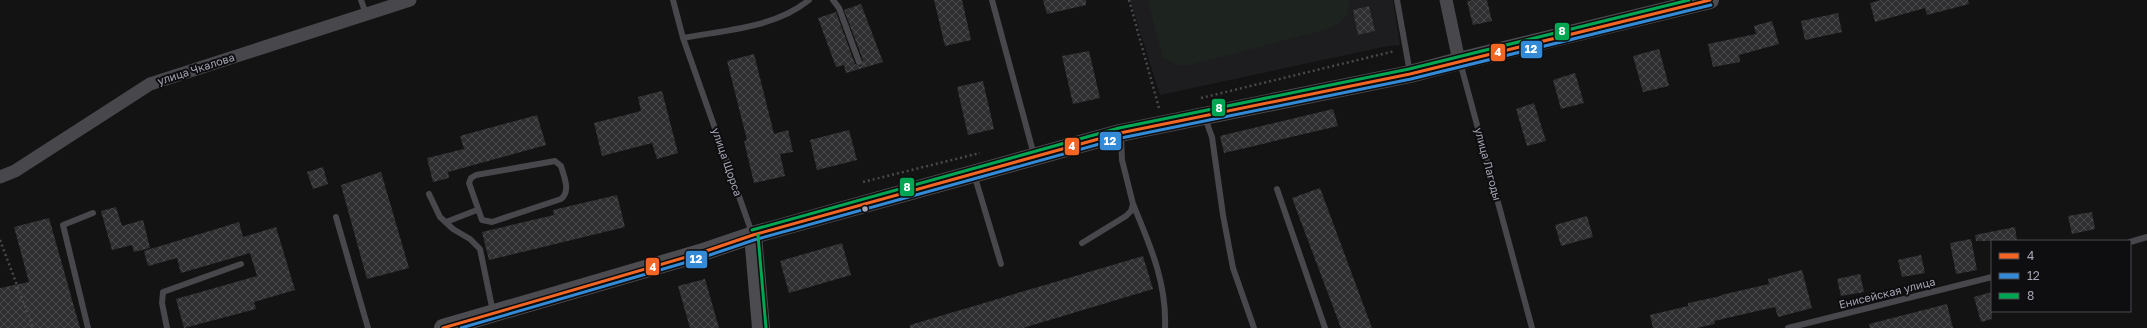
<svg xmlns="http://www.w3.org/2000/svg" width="2147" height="328" font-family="'Golos Text',sans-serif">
<defs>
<pattern id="building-cross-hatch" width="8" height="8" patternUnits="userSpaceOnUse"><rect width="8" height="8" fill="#2f2f31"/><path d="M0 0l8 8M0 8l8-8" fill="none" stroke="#4a4a4c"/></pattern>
</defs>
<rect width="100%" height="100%" fill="#131313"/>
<!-- built -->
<path fill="#1d1d1f" d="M1130,0H1393L1400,45L1383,47L1160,95Z"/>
<!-- green -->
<path fill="#1d241f" d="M1148,0H1349C1349,19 1340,24 1324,30L1190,65H1179L1163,58Z"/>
<!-- building -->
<path fill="url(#building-cross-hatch)" d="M934,0H962L971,40L945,46Z
M1043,0H1086V5L1047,14Z
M1474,0H1487L1492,21L1473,25L1467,1Z
M1881,0H1968L1969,4L1927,15L1925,8L1875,22L1870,3Z
M861,4L883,62L846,73L844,65L836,67L818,18L836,12L855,64L860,66L863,60L844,10Z
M1369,6L1375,31L1358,35L1353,10Z
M1838,13L1842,32L1805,40L1801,21Z
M1772,21L1779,44L1739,55L1740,62L1713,67L1708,44L1756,34L1754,26Z
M1659,49L1669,86L1643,92L1633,56Z
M1089,51L1100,98L1073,104L1062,56Z
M754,54L774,134L788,130L793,152L780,154L785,176L754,183L744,141L747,140L727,61Z
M1575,73L1584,103L1561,109L1553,80Z
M983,81L994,129L968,135L957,87Z
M662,91L678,153L657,159L652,143L602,156L594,123L641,111L638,97Z
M1534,103L1546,141L1527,146L1516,109Z
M1333,109L1338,126L1224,153L1220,136Z
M537,115L546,145L448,172L449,178L433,182L427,158L464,149L460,136Z
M849,130L857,160L817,170L810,140Z
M323,167L328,184L313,189L307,172Z
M381,172L409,268L367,279L341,185Z
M1320,188L1372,328H1341L1292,198Z
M617,195L625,227L489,260L482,232L554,215L553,210Z
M116,207L122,226L143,220L150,248L134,252L132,245L112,250L101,211Z
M2092,212L2095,229L2072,234L2068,216Z
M1587,216L1593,237L1561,246L1555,225Z
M49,218L80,328H0V288L29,282L14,227Z
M239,222L243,237L276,227L295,290L254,302L256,309L184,328L176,299L257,276L250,253L181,273L177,258L148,266L144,251Z
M2015,227L2017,241H1976L1975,235Z
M1971,239L1977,270L1956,274L1950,243Z
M842,243L851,275L789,293L780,261Z
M1921,255L1925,273L1902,277L1898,260Z
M1143,256L1153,289L1023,328H910V325Z
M1802,270L1812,308L1778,317L1775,307L1714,321L1715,324L1697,328H1653L1650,315L1688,306V303L1721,296V295L1769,284L1768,279Z
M1860,274L1864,292L1841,296L1837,279Z
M705,279L719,328H690L678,286Z
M1992,292V319L1981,322L1974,297Z
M1947,304L1953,328H1870L1869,324Z"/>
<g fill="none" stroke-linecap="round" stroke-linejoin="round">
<!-- path -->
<path stroke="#49494e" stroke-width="2.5" stroke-dasharray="2 3" stroke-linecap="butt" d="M1129,0L1159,108
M1201,98L1395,51
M863,182L980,153
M0,240L33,328"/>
<!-- lane -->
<path stroke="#47474c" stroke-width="6" d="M361,0L366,14
M673,0L683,38L752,233
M833,0L839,8L859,62
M992,0L1034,155
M1397,0L1410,73
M683,38C725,30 775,28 809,0
M1460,62L1532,328
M1205,118L1212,137L1223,215L1233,268L1254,328
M555,161L561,166C564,177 571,191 561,199L492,222L482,220L469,183L471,178L476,175Z
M974,174L1001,264
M1277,189L1325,328
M429,194L440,217L453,229L470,239L480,249L493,312
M1133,204C1150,245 1167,283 1165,328
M336,217L368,328
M446,222L477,210
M2130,242L2147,237
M1082,243L1126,216L1131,211L1133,204L1122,160L1121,135
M88,328L63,225L93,213
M167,328L162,303L163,292L241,264
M1788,328L1992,277"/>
<!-- street -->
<path stroke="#47474c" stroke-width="13" d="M1446,0L1459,61
M0,177L15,171L150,84L410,0"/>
<!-- secondary -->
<path stroke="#4b4b50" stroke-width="18" d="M753,235L761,328
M443,328L700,253L753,235L1120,133L1410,74L1459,61L1710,0"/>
<defs>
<path id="bus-1" d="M443,328L700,253L753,235L1120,133L1410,74L1710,0"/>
<path id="bus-2" d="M461,328L701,258L754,240L1121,138L1411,79L1711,5"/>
<path id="bus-3" d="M752,230L1119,128L1409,69L1689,0
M758,235L766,328"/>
</defs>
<!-- bus-1 casing -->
<use href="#bus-1" stroke="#0e0d0f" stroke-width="6"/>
<!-- bus-2 casing -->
<use href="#bus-2" stroke="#0e0d0f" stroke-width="6"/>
<!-- bus-3 casing -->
<use href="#bus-3" stroke="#0e0d0f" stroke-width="6"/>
<!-- bus-1 -->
<use href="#bus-1" stroke="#f26522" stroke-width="3"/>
<!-- bus-2 -->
<use href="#bus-2" stroke="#338bd7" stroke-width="3"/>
<!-- bus-3 -->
<use href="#bus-3" stroke="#00a651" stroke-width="3"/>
</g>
<!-- markers -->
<circle fill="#a4a5b4" stroke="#0e0d0f" stroke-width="1.5" cx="865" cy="209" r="3.5"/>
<g text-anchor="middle" stroke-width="4" stroke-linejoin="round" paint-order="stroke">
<!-- street labels -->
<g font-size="11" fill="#a4a5b4" stroke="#0e0d0f">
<text transform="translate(196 69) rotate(-18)" y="4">улица Чкалова</text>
<text transform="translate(727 162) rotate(71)" y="4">улица Щорса</text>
<text transform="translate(1488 164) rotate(75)" y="4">улица Лагоды</text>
<text transform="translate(1887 293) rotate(-14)" y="4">Енисейская улица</text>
</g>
</g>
<g stroke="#0e0d0f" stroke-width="1.5">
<rect x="1554" y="22" width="16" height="19" rx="4" fill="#00a651"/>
<rect x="1520" y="40" width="23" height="19" rx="4" fill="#338bd7"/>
<rect x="1490" y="43" width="16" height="19" rx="4" fill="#f26522"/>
<rect x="1211" y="98" width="15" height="19" rx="4" fill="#00a651"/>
<rect x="1099" y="131" width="23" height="20" rx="4" fill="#338bd7"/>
<rect x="1064" y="137" width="16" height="19" rx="4" fill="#f26522"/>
<rect x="899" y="177" width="16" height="20" rx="4" fill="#00a651"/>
<rect x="685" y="250" width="23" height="19" rx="4" fill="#338bd7"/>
<rect x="645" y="257" width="15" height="19" rx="4" fill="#f26522"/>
</g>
<g font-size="11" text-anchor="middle" font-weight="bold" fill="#fff">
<text x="1562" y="35">8</text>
<text x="1531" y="53">12</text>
<text x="1498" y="56">4</text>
<text x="1219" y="112">8</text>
<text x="1110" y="145">12</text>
<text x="1072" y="150">4</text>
<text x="907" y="191">8</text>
<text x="696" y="263">12</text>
<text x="653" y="271">4</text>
</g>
<!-- legend -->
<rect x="1991" y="240" width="140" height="72" fill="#0e0d0f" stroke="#4a4a51"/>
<rect x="1999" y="253" width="20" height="6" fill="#f26522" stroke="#4a4a51"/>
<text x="2027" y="260" font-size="12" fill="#a4a5b4">4</text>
<rect x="1999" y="273" width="20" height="6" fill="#338bd7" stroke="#4a4a51"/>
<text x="2027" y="280" font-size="12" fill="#a4a5b4">12</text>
<rect x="1999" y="293" width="20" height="6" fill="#00a651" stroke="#4a4a51"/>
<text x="2027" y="300" font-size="12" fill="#a4a5b4">8</text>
</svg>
